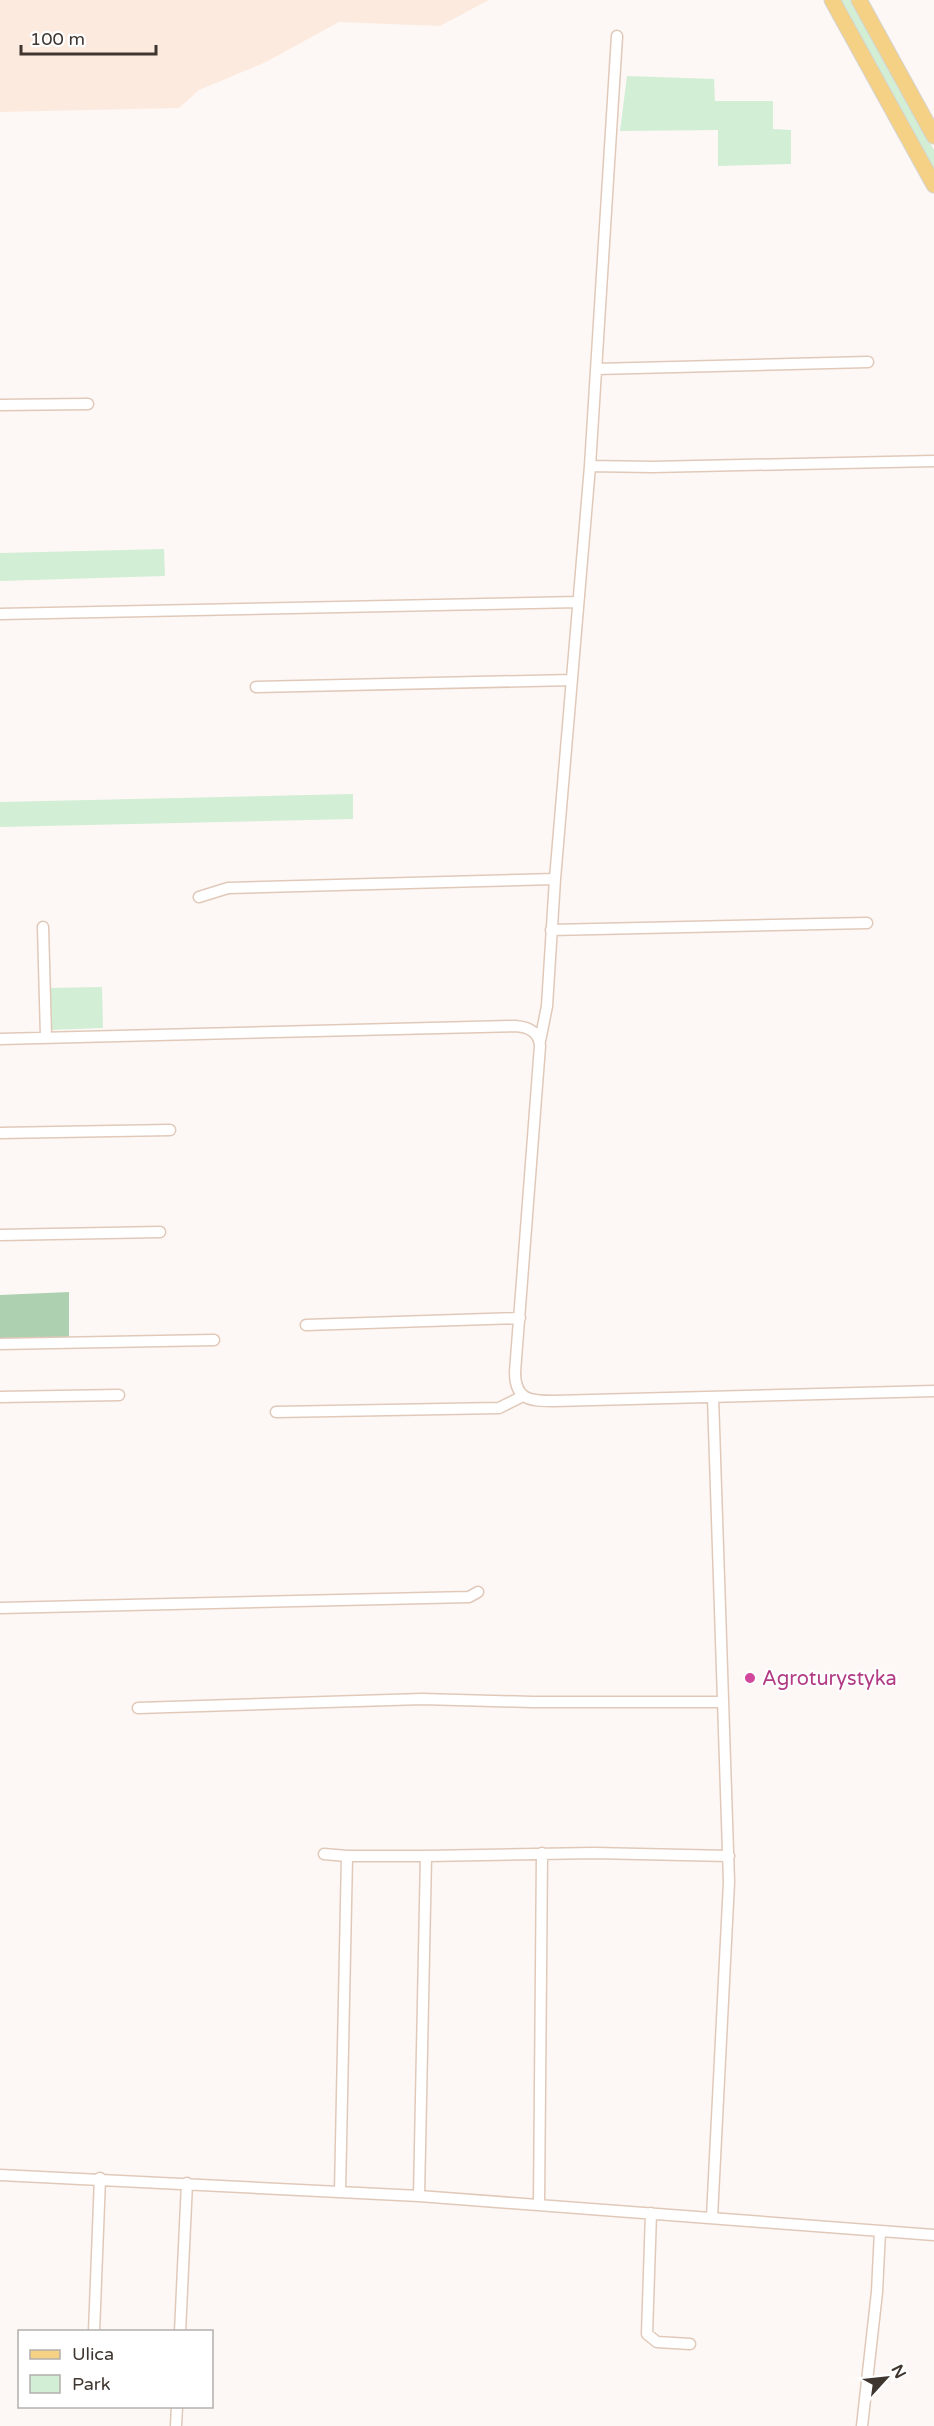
<svg xmlns="http://www.w3.org/2000/svg" width="934" height="2426" font-family="'Varela Round',sans-serif">
<rect width="100%" height="100%" fill="#fdf8f5"/>
<!-- built -->
<path fill="#fdeade" d="M0,0H489L440,26L339,22L266,62L199,90L179,108L0,112Z"/>
<!-- green -->
<path fill="#d2eed5" d="M837,0H852L934,150V176Z
M627,76L714,79L715,101H773V129L791,130V164L718,166V130L620,131Z
M164,549L165,576L0,581V553Z
M353,794V819L0,827V802Z
M102,987L103,1028L49,1030L48,988Z"/>
<!-- forest -->
<path fill="#add0b1" d="M69,1292V1338L0,1339V1295Z"/>
<g fill="none" stroke-linecap="round" stroke-linejoin="round">
<defs>
<path id="minor" d="M596,369L868,362
M0,405L88,404
M590,466L652,467L934,461
M0,614L578,602
M256,687L572,680
M199,897L228,888L555,879
M43,927L46,1037
M551,930L867,923
M0,1039L515,1026C528,1027 539,1031 540,1046L515,1372C515,1400 530,1401 554,1401L934,1391
M540,1041L547,1006L555,879L590,466L617,36
M0,1133L170,1130
M0,1235L160,1232
M306,1325L520,1318
M0,1344L214,1340
M0,1397L119,1395
M276,1412L499,1408L523,1396
M0,1608L469,1597L478,1592
M138,1708L422,1699L532,1702H723
M324,1854L347,1856
M426,1856L594,1853L729,1856
M0,2175L419,2196L934,2235
M340,2192L347,1856H426L419,2196
M539,2204L542,1853
M651,2213L647,2334L657,2342L690,2344
M712,2217L729,1882L713,1397
M94,2332L100,2178
M180,2332L187,2183
M176,2426L177,2406
M862,2426L877,2292L880,2231"/>
<path id="primary" d="M832,0L934,185
M859,0L934,136"/>
</defs>
<!-- minor casing -->
<use href="#minor" stroke="#e1c9ba" stroke-width="13"/>
<!-- primary casing -->
<use href="#primary" stroke="#d5d3d1" stroke-width="17"/>
<!-- minor -->
<use href="#minor" stroke="#fff" stroke-width="10"/>
<!-- primary -->
<use href="#primary" stroke="#f4d184" stroke-width="15"/>
</g>
<!-- markers -->
<circle fill="#d1479c" stroke="#fff" stroke-width="2" cx="750" cy="1678" r="6"/>
<g text-anchor="middle" stroke-width="4.5" stroke-linejoin="round" paint-order="stroke">
<!-- hotel labels -->
<g font-size="20" fill="#b23c85" stroke="#fff" text-anchor="start">
<text x="762" y="1685">Agroturystyka</text>
</g>
</g>
<!-- legend -->
<rect x="18" y="2330" width="195" height="78" fill="#ffffff" stroke="#b3afac" stroke-width="1.5"/>
<rect x="30" y="2350" width="30" height="9" fill="#f4d184" stroke="#b3afac" stroke-width="1.5"/>
<text x="72" y="2360" font-size="18" fill="#403630">Ulica</text>
<rect x="30" y="2375" width="30" height="18" fill="#d2eed5" stroke="#b3afac" stroke-width="1.5"/>
<text x="72" y="2390" font-size="18" fill="#403630">Park</text>
<!-- north arrow -->
<g transform="translate(886 2378) rotate(63)" stroke="#ffffff" stroke-width="4.5" paint-order="stroke">
<path d="M0-4.5L10 22L0 15L-10 22Z" fill="#403630"/>
<text y="-9" font-size="16" font-weight="bold" text-anchor="middle" fill="#403630">N</text>
</g>
<!-- scale -->
<path d="M21 45v9h135v-9" fill="none" stroke="#403630" stroke-width="3"/>
<text x="30" y="45" font-size="18" fill="#403630" stroke="#ffffff" stroke-width="4.5" paint-order="stroke">100 m</text>
</svg>
